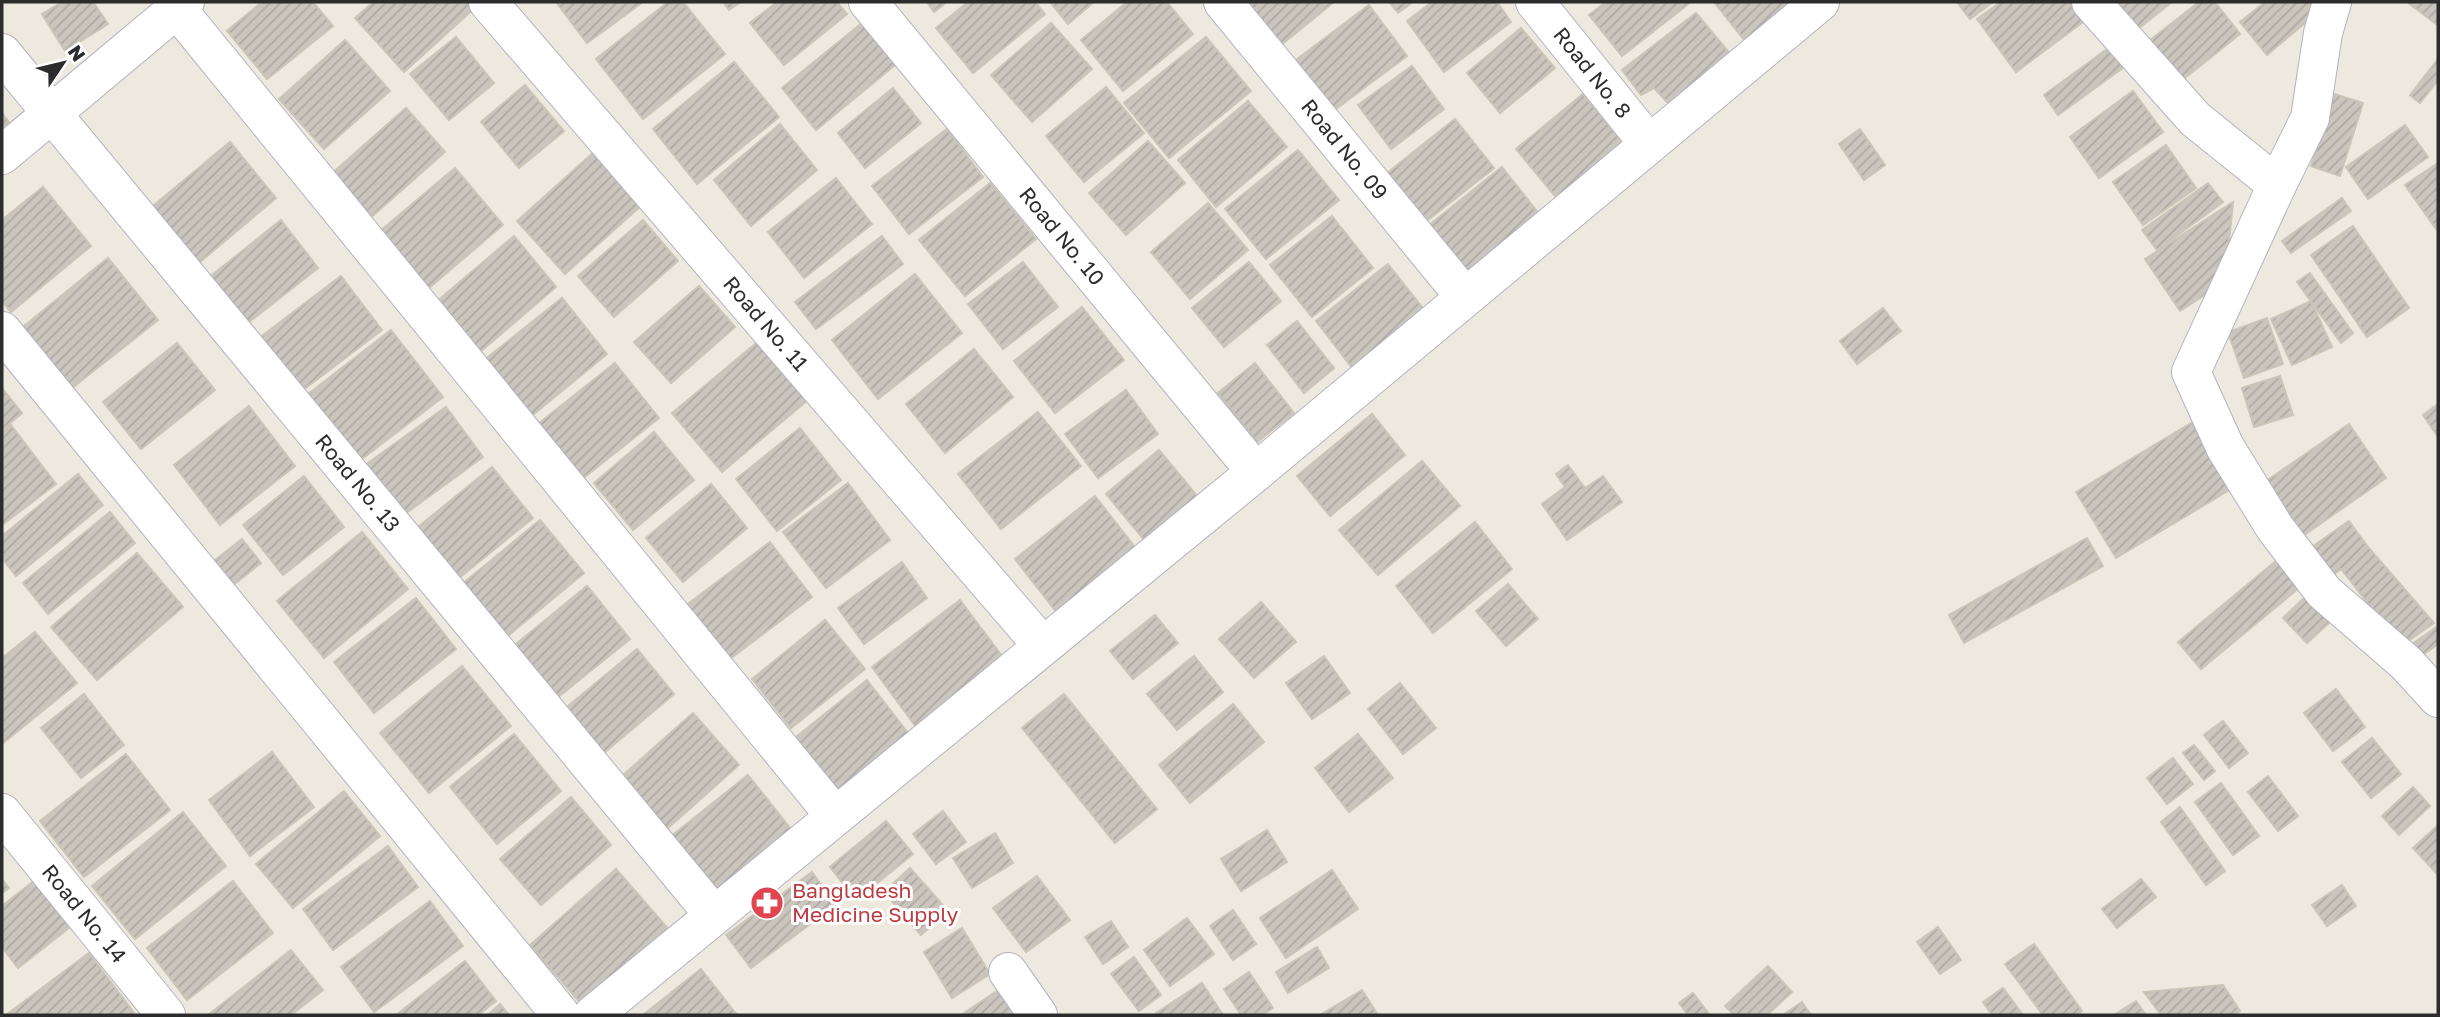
<svg xmlns="http://www.w3.org/2000/svg" width="2440" height="1017" font-family="'Golos Text',sans-serif">
<defs>
<pattern id="building-hatch" width="6" height="6" patternUnits="userSpaceOnUse" patternTransform="scale(1.75)"><rect width="6" height="6" fill="#cac5bd"/><path d="M-1 1l2-2M0 6l6-6M5 7l2-2" fill="none" stroke="#aea9a3"/></pattern>
</defs>
<rect width="100%" height="100%" fill="#eee9de"/>
<!-- building -->
<path fill="url(#building-hatch)" stroke="#cac5b7" stroke-width="2" d="M62,2H93L108,24L65,51L42,14Z
M262,2H313L333,26L267,79L227,31Z
M373,2H472L476,7L404,72L355,18Z
M556,2H643L587,43Z
M668,2H683L725,54L643,119L596,59Z
M723,2H741L729,10Z
M777,2H837L847,14L784,65L750,23Z
M927,2H947L934,12Z
M968,2H1035L1045,14L973,73L936,28Z
M1050,2H1094L1068,24Z
M1127,2H1167L1193,34L1123,91L1081,40Z
M1245,2H1334L1281,45Z
M1389,2H1413L1398,13Z
M1432,2H1497L1511,22L1444,72L1407,21Z
M1606,2H1691L1622,56L1589,15Z
M1714,2H1788L1794,10L1749,46Z
M1957,2H1993L1970,19Z
M2001,2H2069L2083,22L2016,72L1977,19Z
M2109,2H2172L2134,32Z
M2199,2H2215L2240,34L2181,81L2149,41Z
M2265,2H2322L2325,6L2267,55L2240,22Z
M2407,2H2438V21L2436,24Z
M1369,5L1407,56L1329,114L1292,63Z
M1696,13L1736,61L1687,104L1667,102L1654,88L1641,95L1622,70Z
M862,23L895,65L816,130L782,88Z
M1051,23L1092,69L1032,122L991,75Z
M1521,28L1555,68L1500,113L1467,73Z
M456,37L494,83L449,120L410,74Z
M1206,37L1251,91L1169,158L1124,103Z
M345,40L390,91L324,149L279,99Z
M2110,47L2124,67L2058,115L2044,95Z
M2438,59V80L2420,103L2410,95Z
M734,62L779,117L697,184L653,129Z
M1412,66L1444,109L1391,149L1358,105Z
M525,85L564,131L519,168L481,122Z
M1106,87L1144,133L1084,182L1046,136Z
M893,88L921,123L865,168L838,133Z
M2133,91L2163,132L2099,178L2070,137Z
M1583,94L1627,147L1560,202L1516,149Z
M2334,94L2363,103L2340,176L2311,166Z
M1248,101L1287,147L1216,207L1178,160Z
M406,108L445,152L369,219L330,175Z
M2,113L9,122L2,127Z
M1455,119L1494,168L1424,223L1386,174Z
M780,124L817,170L751,226L714,180Z
M2405,125L2428,157L2368,199L2346,167Z
M947,129L983,177L909,234L872,186Z
M1860,129L1885,165L1864,180L1839,144Z
M1148,141L1185,183L1126,235L1089,193Z
M230,142L276,198L194,267L147,211Z
M2166,145L2196,188L2143,225L2113,182Z
M1298,150L1339,200L1266,259L1225,209Z
M594,152L642,205L565,274L517,221Z
M2438,163V227L2436,229L2405,185Z
M1502,167L1547,224L1468,287L1423,230Z
M455,168L503,225L423,293L374,236Z
M836,178L872,224L804,278L768,232Z
M990,183L1036,239L965,296L919,240Z
M2208,183L2223,202L2157,250L2142,230Z
M43,187L91,246L11,312L2,301V220Z
M2342,198L2351,211L2291,253L2282,241Z
M2233,202L2225,282L2180,311L2145,259Z
M1208,203L1248,250L1190,299L1151,252Z
M1332,216L1373,268L1312,317L1270,265Z
M281,220L318,268L244,326L207,279Z
M643,220L678,261L614,317L578,276Z
M2353,226L2409,308L2367,337L2311,255Z
M514,236L556,287L473,358L430,307Z
M882,236L903,264L816,329L795,302Z
M108,258L158,320L72,388L23,327Z
M1023,262L1058,307L1003,349L968,304Z
M1249,262L1281,301L1224,347L1192,308Z
M1388,264L1426,312L1353,369L1316,321Z
M2310,273L2353,333L2341,343L2297,282Z
M915,274L962,333L878,399L832,340Z
M341,276L382,330L299,393L258,339Z
M699,286L735,327L671,383L634,342Z
M562,298L607,354L524,422L478,365Z
M2311,301L2332,347L2292,365L2271,319Z
M1082,307L1124,360L1055,413L1014,361Z
M1883,308L1901,331L1857,364L1840,341Z
M2267,318L2283,364L2244,378L2228,332Z
M1297,321L1334,368L1304,393L1267,345Z
M391,330L443,397L354,465L303,398Z
M760,340L809,399L722,472L672,413Z
M177,343L215,390L141,449L103,402Z
M974,349L1013,397L945,453L906,404Z
M615,363L659,418L577,483L533,428Z
M1255,363L1294,413L1257,442L1218,393Z
M2280,376L2293,415L2254,427L2242,388Z
M2,388L22,413L2,430Z
M1126,390L1158,434L1098,478L1065,434Z
M2438,404V437L2423,415Z
M249,406L295,466L220,525L174,465Z
M446,407L483,457L398,519L361,468Z
M1038,412L1081,466L1001,529L958,474Z
M1372,414L1405,455L1330,516L1297,476Z
M2196,420L2236,486L2116,558L2076,492Z
M2349,424L2386,478L2297,540L2259,486Z
M11,425L56,484L2,525V432Z
M800,428L841,480L777,531L736,479Z
M654,432L694,480L633,530L594,483Z
M1159,450L1199,498L1146,542L1106,494Z
M1422,461L1460,506L1378,575L1339,530Z
M1568,465L1585,488L1603,476L1622,502L1567,540L1542,504L1565,487L1556,474Z
M492,467L533,518L448,587L407,536Z
M78,474L103,505L16,576L2,558V536Z
M304,476L344,527L283,575L243,525Z
M848,483L890,540L826,588L783,532Z
M711,484L747,528L683,582L646,538Z
M1095,496L1138,551L1058,614L1015,559Z
M110,512L135,543L48,614L23,583Z
M540,520L584,573L499,643L455,590Z
M2349,521L2368,547L2434,623L2401,646L2341,569L2329,578L2309,549Z
M1475,522L1512,569L1433,633L1396,586Z
M362,532L408,589L324,658L277,601Z
M2087,538L2103,566L1964,643L1949,615Z
M242,539L261,563L232,586L213,562Z
M770,542L812,597L726,662L684,607Z
M137,553L183,607L97,680L51,627Z
M2276,561L2299,588L2201,669L2178,642Z
M902,562L927,598L864,644L838,608Z
M1508,584L1538,619L1506,646L1476,611Z
M587,586L630,639L552,702L510,649Z
M2306,596L2330,622L2307,643L2283,618Z
M416,598L456,649L374,713L334,662Z
M960,600L1005,660L916,727L872,667Z
M1261,602L1296,642L1254,678L1219,639Z
M1155,615L1178,643L1133,679L1110,651Z
M825,620L865,669L791,728L752,679Z
M2438,626V644L2421,656L2412,644Z
M35,632L77,683L2,744V658Z
M637,649L674,694L593,762L555,717Z
M1194,656L1223,692L1177,730L1147,694Z
M1324,656L1350,693L1312,719L1286,683Z
M462,666L511,726L429,793L380,733Z
M867,680L912,738L831,804L785,746Z
M1400,683L1436,728L1403,754L1368,709Z
M2336,689L2365,727L2333,751L2304,713Z
M84,694L124,745L81,778L41,728Z
M1064,694L1157,809L1115,843L1022,728Z
M1233,704L1264,742L1190,803L1159,765Z
M693,713L739,765L659,836L613,784Z
M2223,721L2248,753L2229,768L2204,735Z
M514,734L561,791L497,844L450,787Z
M1358,734L1393,778L1349,812L1315,768Z
M2372,738L2401,774L2371,798L2342,762Z
M2194,745L2215,771L2204,780L2183,753Z
M272,752L314,807L250,856L209,800Z
M126,754L170,810L84,877L40,821Z
M2173,758L2193,784L2167,804L2147,778Z
M748,775L798,838L710,909L659,846Z
M2268,776L2298,816L2278,831L2248,792Z
M2221,783L2259,836L2233,855L2195,802Z
M2413,787L2430,806L2399,835L2382,816Z
M344,791L380,836L293,908L256,864Z
M571,797L611,845L541,905L500,859Z
M2180,807L2225,871L2206,885L2161,822Z
M943,811L966,842L936,864L913,834Z
M183,812L226,866L135,939L92,886Z
M886,821L913,854L856,900L830,867Z
M2438,825V875L2413,848Z
M1267,830L1287,862L1241,891L1221,859Z
M995,833L1013,863L972,888L953,858Z
M388,846L418,887L333,950L303,909Z
M910,868L948,911L921,935L884,892Z
M616,869L670,931L584,1007L530,945Z
M1332,870L1358,909L1286,958L1260,918Z
M812,872L836,905L751,968L726,935Z
M1037,876L1070,920L1026,952L993,908Z
M2,879L9,888L2,893Z
M2141,879L2156,897L2117,928L2102,909Z
M34,881L70,927L18,968L2,947V906Z
M233,881L273,933L187,1000L147,948Z
M2342,885L2356,906L2327,926L2312,905Z
M430,901L463,946L374,1012L341,967Z
M1233,910L1256,944L1233,960L1210,926Z
M1187,918L1214,954L1170,986L1144,950Z
M1111,921L1128,947L1103,964L1085,937Z
M1938,927L1961,960L1940,974L1917,942Z
M962,928L990,974L952,998L924,952Z
M2034,944L2082,1011L2076,1015H2043L2005,964Z
M1317,947L1329,968L1288,993L1276,972Z
M291,950L323,990L291,1015H208Z
M89,953L134,1013L130,1015H6Z
M1134,957L1161,995L1139,1011L1111,974Z
M465,961L496,1001L478,1015H396Z
M1768,966L1792,992L1767,1015H1734L1725,1006Z
M701,969L737,1015H643Z
M1249,972L1273,1008L1262,1015H1241L1224,989Z
M1202,983L1223,1015H1157L1156,1013Z
M2223,985L2240,1011L2233,1015H2161L2144,992Z
M2003,988L2023,1015H1992L1983,1002Z
M1000,989L1018,1015H964L963,1014Z
M1362,990L1378,1015H1320Z
M1693,993L1709,1014L1707,1015H1688L1679,1003Z
M2136,1001L2146,1015H2114Z
M1802,1002L1811,1015H1783Z
M500,1004L509,1015H488Z"/>
<g fill="none" stroke-linecap="round" stroke-linejoin="round">
<defs>
<g id="minor">
<path id="s1" d="M488,2L1042,645"/>
<path id="s2" d="M868,2L1256,472"/>
<path id="s3" d="M1223,2L1465,297"/>
<path id="s4" d="M1535,2L1649,144"/>
<path d="M2091,2L2195,119L2277,185L2310,118L2323,33L2332,2"/>
<path d="M177,9L835,816"/>
<path id="s5" d="M2,53L714,915"/>
<path d="M2,155L185,2"/>
<path d="M2277,185L2191,372L2225,447L2275,528L2324,592L2406,663L2438,698"/>
<path d="M2,331L561,1015"/>
<path id="s6" d="M2,813L166,1015"/>
<path d="M1008,972L1038,1015"/>
<path d="M593,1015L1256,472L1820,2"/>
</g>
</defs>
<!-- minor casing -->
<use href="#minor" stroke="#b2b3c0" stroke-width="40"/>
<!-- minor -->
<use href="#minor" stroke="#fff" stroke-width="38"/>
</g>
<!-- icons -->
<defs>
<symbol id="pharmacy-disc" viewBox="-11 -11 22 22"><circle r="9.5" fill="#e0444e" stroke="#fff"/><path d="M-2-6h4v4h4v4h-4v4h-4v-4h-4v-4h4Z" fill="#fff"/></symbol>
</defs>
<g fill-rule="evenodd">
<use href="#pharmacy-disc" x="748" y="884" width="38" height="38"/>
</g>
<g text-anchor="middle" stroke-width="6" stroke-linejoin="round" paint-order="stroke">
<!-- street labels -->
<g font-size="21" fill="#2c2c2c" stroke="#fff">
<text dy="7" stroke="none"><textPath href="#s4" startOffset="91">Road No. 8</textPath></text>
<text dy="7" stroke="none"><textPath href="#s3" startOffset="191">Road No. 09</textPath></text>
<text dy="7" stroke="none"><textPath href="#s2" startOffset="304">Road No. 10</textPath></text>
<text dy="7" stroke="none"><textPath href="#s1" startOffset="425">Road No. 11</textPath></text>
<text dy="7" stroke="none"><textPath href="#s5" startOffset="558">Road No. 13</textPath></text>
<text dy="7" stroke="none"><textPath href="#s6" startOffset="130">Road No. 14</textPath></text>
</g>
<!-- health labels -->
<g font-size="21" fill="#be3a42" stroke="#fff" text-anchor="start">
<text x="792" y="898">Bangladesh<tspan x="792" dy="24">Medicine Supply</tspan></text>
</g>
</g>
<!-- border -->
<rect width="2440" height="1017" fill="none" stroke="#2c2c2c" stroke-width="7"/>
<!-- north arrow -->
<g transform="translate(63 63) rotate(55)" stroke="#ffffff" stroke-width="5" paint-order="stroke">
<path d="M0-5L12 26L0 18L-12 26Z" fill="#2c2c2c"/>
<text y="-10" font-size="19" font-weight="bold" text-anchor="middle" fill="#2c2c2c">N</text>
</g>
</svg>
